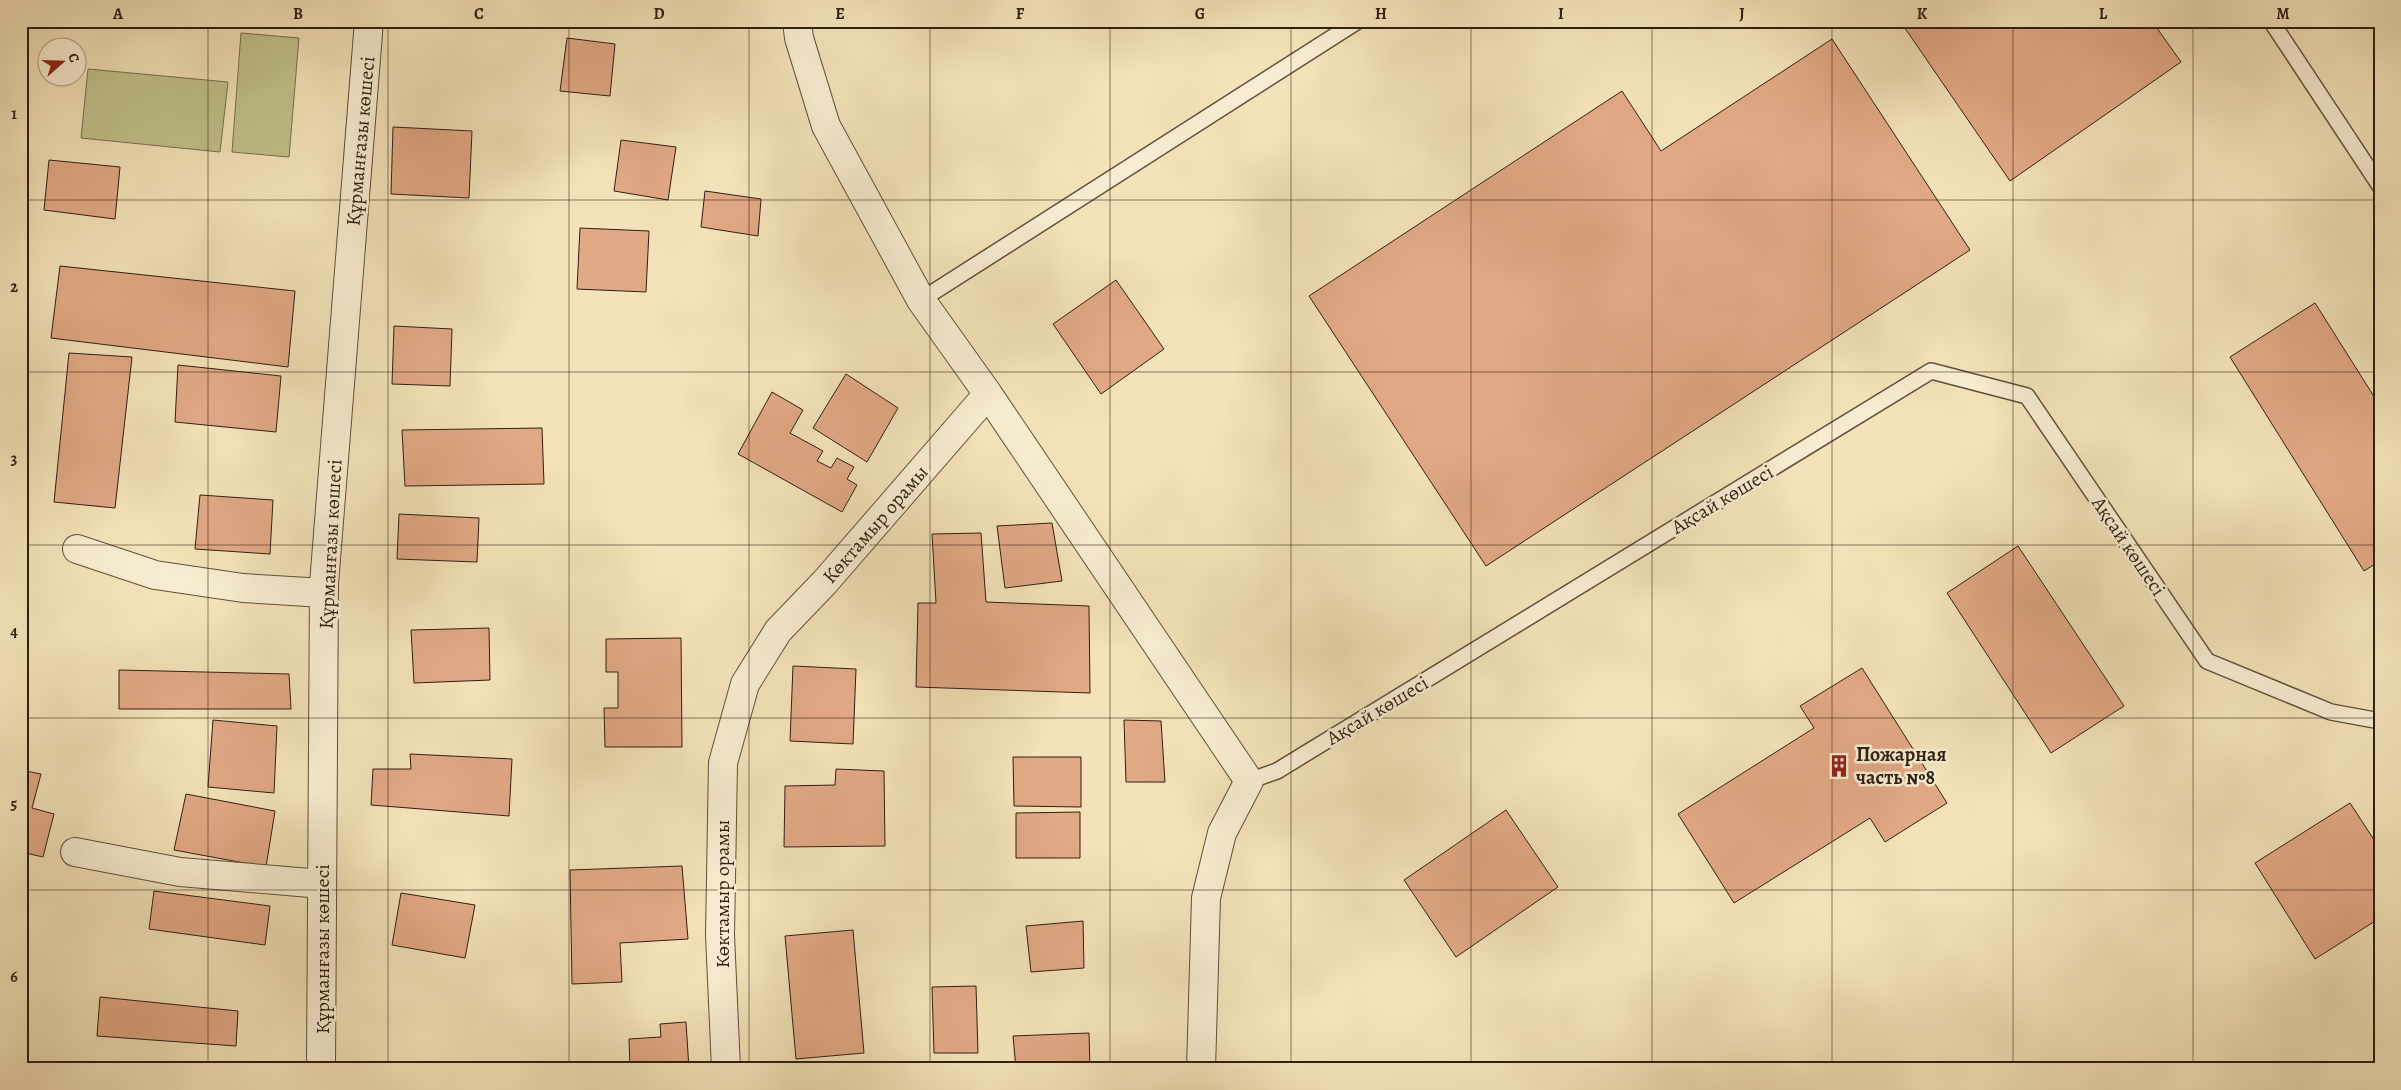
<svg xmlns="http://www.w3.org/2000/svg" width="2401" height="1090" font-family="Alegreya,serif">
<rect width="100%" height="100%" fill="#f4e3ba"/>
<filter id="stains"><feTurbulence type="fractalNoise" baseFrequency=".004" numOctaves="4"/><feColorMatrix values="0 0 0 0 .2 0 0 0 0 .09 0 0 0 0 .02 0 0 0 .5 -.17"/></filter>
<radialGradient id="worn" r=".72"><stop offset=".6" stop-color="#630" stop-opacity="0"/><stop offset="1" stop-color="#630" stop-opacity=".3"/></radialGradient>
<!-- green -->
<path fill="#c1c28c" stroke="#78704e" d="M241,33L299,38L289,157L232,152Z
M88,69L228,82L220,152L81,138Z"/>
<!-- building -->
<path fill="#e2a986" stroke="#301f11" d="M1900,21H2152L2181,62L2010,181Z
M567,38L615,44L610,96L560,91Z
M1832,39L1970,250L1486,566L1309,296L1622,91L1661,151Z
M393,127L472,131L469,198L391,194Z
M621,140L676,147L668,200L614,191Z
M49,160L120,167L115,219L44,210Z
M705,191L761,199L758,236L701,227Z
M580,228L649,231L646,292L577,289Z
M60,266L295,291L288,367L51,338Z
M1116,280L1164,349L1101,394L1053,324Z
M2315,303L2380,406V561L2364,571L2230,357Z
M394,326L452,329L450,386L392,384Z
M69,353L132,357L115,508L54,502Z
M178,365L281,376L276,432L175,422Z
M846,374L898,408L867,462L813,428Z
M772,392L803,410L790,433L823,451L817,461L831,468L837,458L854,467L847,479L857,485L842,512L738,454Z
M542,428L544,484L405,486L402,430Z
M200,495L273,500L270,554L195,549Z
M399,514L479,518L477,562L397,559Z
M1052,523L1062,581L1005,588L997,526Z
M981,533L986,602L1089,606L1090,693L916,687L918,603H936L932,534Z
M2018,546L2124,706L2051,753L1947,593Z
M489,628L490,680L414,683L411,630Z
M681,638L682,747H605L604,708H618V672H606V639Z
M793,666L856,669L853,744L790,741Z
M1862,668L1947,803L1885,842L1870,818L1734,903L1678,814L1814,728L1800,706Z
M119,670L289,674L291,709H119Z
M213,720L277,726L274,793L208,787Z
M1124,720L1161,721L1165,782H1126Z
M410,754L512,759L509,816L371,805L373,769H411Z
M1013,757H1081V807L1014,806Z
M836,769L884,771L885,846L784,847L785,786L835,785Z
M21,770L41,774L32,808L54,814L43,857L21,852Z
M186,794L275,811L266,867L174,850Z
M2350,803L2380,849V918L2315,959L2255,863Z
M1506,810L1558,887L1456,957L1404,880Z
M1080,812V858H1016V813Z
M682,866L688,939L620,943L622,982L572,984L570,870Z
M154,891L270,906L265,945L149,929Z
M401,893L475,905L465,958L392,945Z
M1083,921L1084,968L1031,972L1026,926Z
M853,930L864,1053L796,1059L785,936Z
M976,986L978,1053H934L932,987Z
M100,997L238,1011L236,1046L97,1036Z
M686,1022L689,1069H630L629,1039L661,1037L660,1024Z
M1089,1033L1090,1069H1016L1013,1036Z"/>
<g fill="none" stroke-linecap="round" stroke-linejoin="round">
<defs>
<path id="service" d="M2271,21L2380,186
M921,300L1358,21
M1249,781L1277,771L1931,371L2027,396L2207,661L2331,712L2380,721"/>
<path id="minor" d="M797,21L799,38L826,126L921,300L988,394L1249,781L1222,833L1206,898L1201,1069
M77,549L155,575L243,588L324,593
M75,852L180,872L322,884
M321,1069L324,584L369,21
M726,1069L720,935L723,763L745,684L778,631L825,582L988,394"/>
</defs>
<!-- service casing -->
<use href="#service" stroke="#61503b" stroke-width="18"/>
<!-- minor casing -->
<use href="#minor" stroke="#61503b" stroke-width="30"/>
<!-- service -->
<use href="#service" stroke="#f8edd2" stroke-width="15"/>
<!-- minor -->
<use href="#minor" stroke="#f8edd2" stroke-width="28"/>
</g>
<!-- grid -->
<path fill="none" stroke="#301f11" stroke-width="1" stroke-opacity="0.55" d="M208,21V1069M388,21V1069M569,21V1069M749,21V1069M930,21V1069M1110,21V1069M1291,21V1069M1471,21V1069M1652,21V1069M1832,21V1069M2013,21V1069M2193,21V1069M21,200H2380M21,372H2380M21,545H2380M21,718H2380M21,890H2380"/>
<!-- icons -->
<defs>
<symbol id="building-bare" viewBox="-9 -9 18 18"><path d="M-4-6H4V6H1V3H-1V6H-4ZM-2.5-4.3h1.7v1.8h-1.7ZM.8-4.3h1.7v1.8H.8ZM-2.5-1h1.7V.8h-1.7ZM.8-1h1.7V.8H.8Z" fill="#8f2418" stroke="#f8edd2" stroke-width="2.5" paint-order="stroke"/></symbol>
</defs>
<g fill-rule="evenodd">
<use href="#building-bare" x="1823" y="750" width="32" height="32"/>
</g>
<g text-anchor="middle" stroke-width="5" stroke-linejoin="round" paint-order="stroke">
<!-- street labels -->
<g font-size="20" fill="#301f11" stroke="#f8edd2">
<text transform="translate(360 141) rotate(-85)" y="7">Құрманғазы көшесі</text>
<text transform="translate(1722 499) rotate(-31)" y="7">Ақсай көшесі</text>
<text transform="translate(875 524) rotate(-49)" y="7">Көктамыр орамы</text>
<text transform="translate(330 544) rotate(-87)" y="7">Құрманғазы көшесі</text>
<text transform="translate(2129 546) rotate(56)" y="7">Ақсай көшесі</text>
<text transform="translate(1377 710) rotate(-31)" y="7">Ақсай көшесі</text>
<text transform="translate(722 894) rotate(-90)" y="7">Көктамыр орамы</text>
<text transform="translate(322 949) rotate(-90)" y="7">Құрманғазы көшесі</text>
</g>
<!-- poi labels -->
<g font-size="20" font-weight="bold" fill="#301f11" stroke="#f8edd2" text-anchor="start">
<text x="1856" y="761">Пожарная<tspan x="1856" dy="23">часть №8</tspan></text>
</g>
</g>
<!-- margin -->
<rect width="2401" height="1090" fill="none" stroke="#f4e3ba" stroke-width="55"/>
<!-- north arrow -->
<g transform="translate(62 62) rotate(70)"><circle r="24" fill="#f8edd2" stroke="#a89b85"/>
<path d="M0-4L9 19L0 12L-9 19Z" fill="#8f2418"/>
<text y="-8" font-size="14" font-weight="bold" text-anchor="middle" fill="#301f11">С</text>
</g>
<rect x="28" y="28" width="2346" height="1034" fill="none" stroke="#301f11" stroke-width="2"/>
<g font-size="16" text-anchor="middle" font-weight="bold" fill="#301f11">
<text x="118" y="19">A</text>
<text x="298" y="19">B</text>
<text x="479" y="19">C</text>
<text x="659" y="19">D</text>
<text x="840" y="19">E</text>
<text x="1020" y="19">F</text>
<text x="1200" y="19">G</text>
<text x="1381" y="19">H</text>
<text x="1561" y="19">I</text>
<text x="1742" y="19">J</text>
<text x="1922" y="19">K</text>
<text x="2103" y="19">L</text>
<text x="2283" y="19">M</text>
<text x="14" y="119">1</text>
<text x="14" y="292">2</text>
<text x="14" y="464">3</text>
<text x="14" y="637">4</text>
<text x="14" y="809">5</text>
<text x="14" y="982">6</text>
</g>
<rect width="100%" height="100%" filter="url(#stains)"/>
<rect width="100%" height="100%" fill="url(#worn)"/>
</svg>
